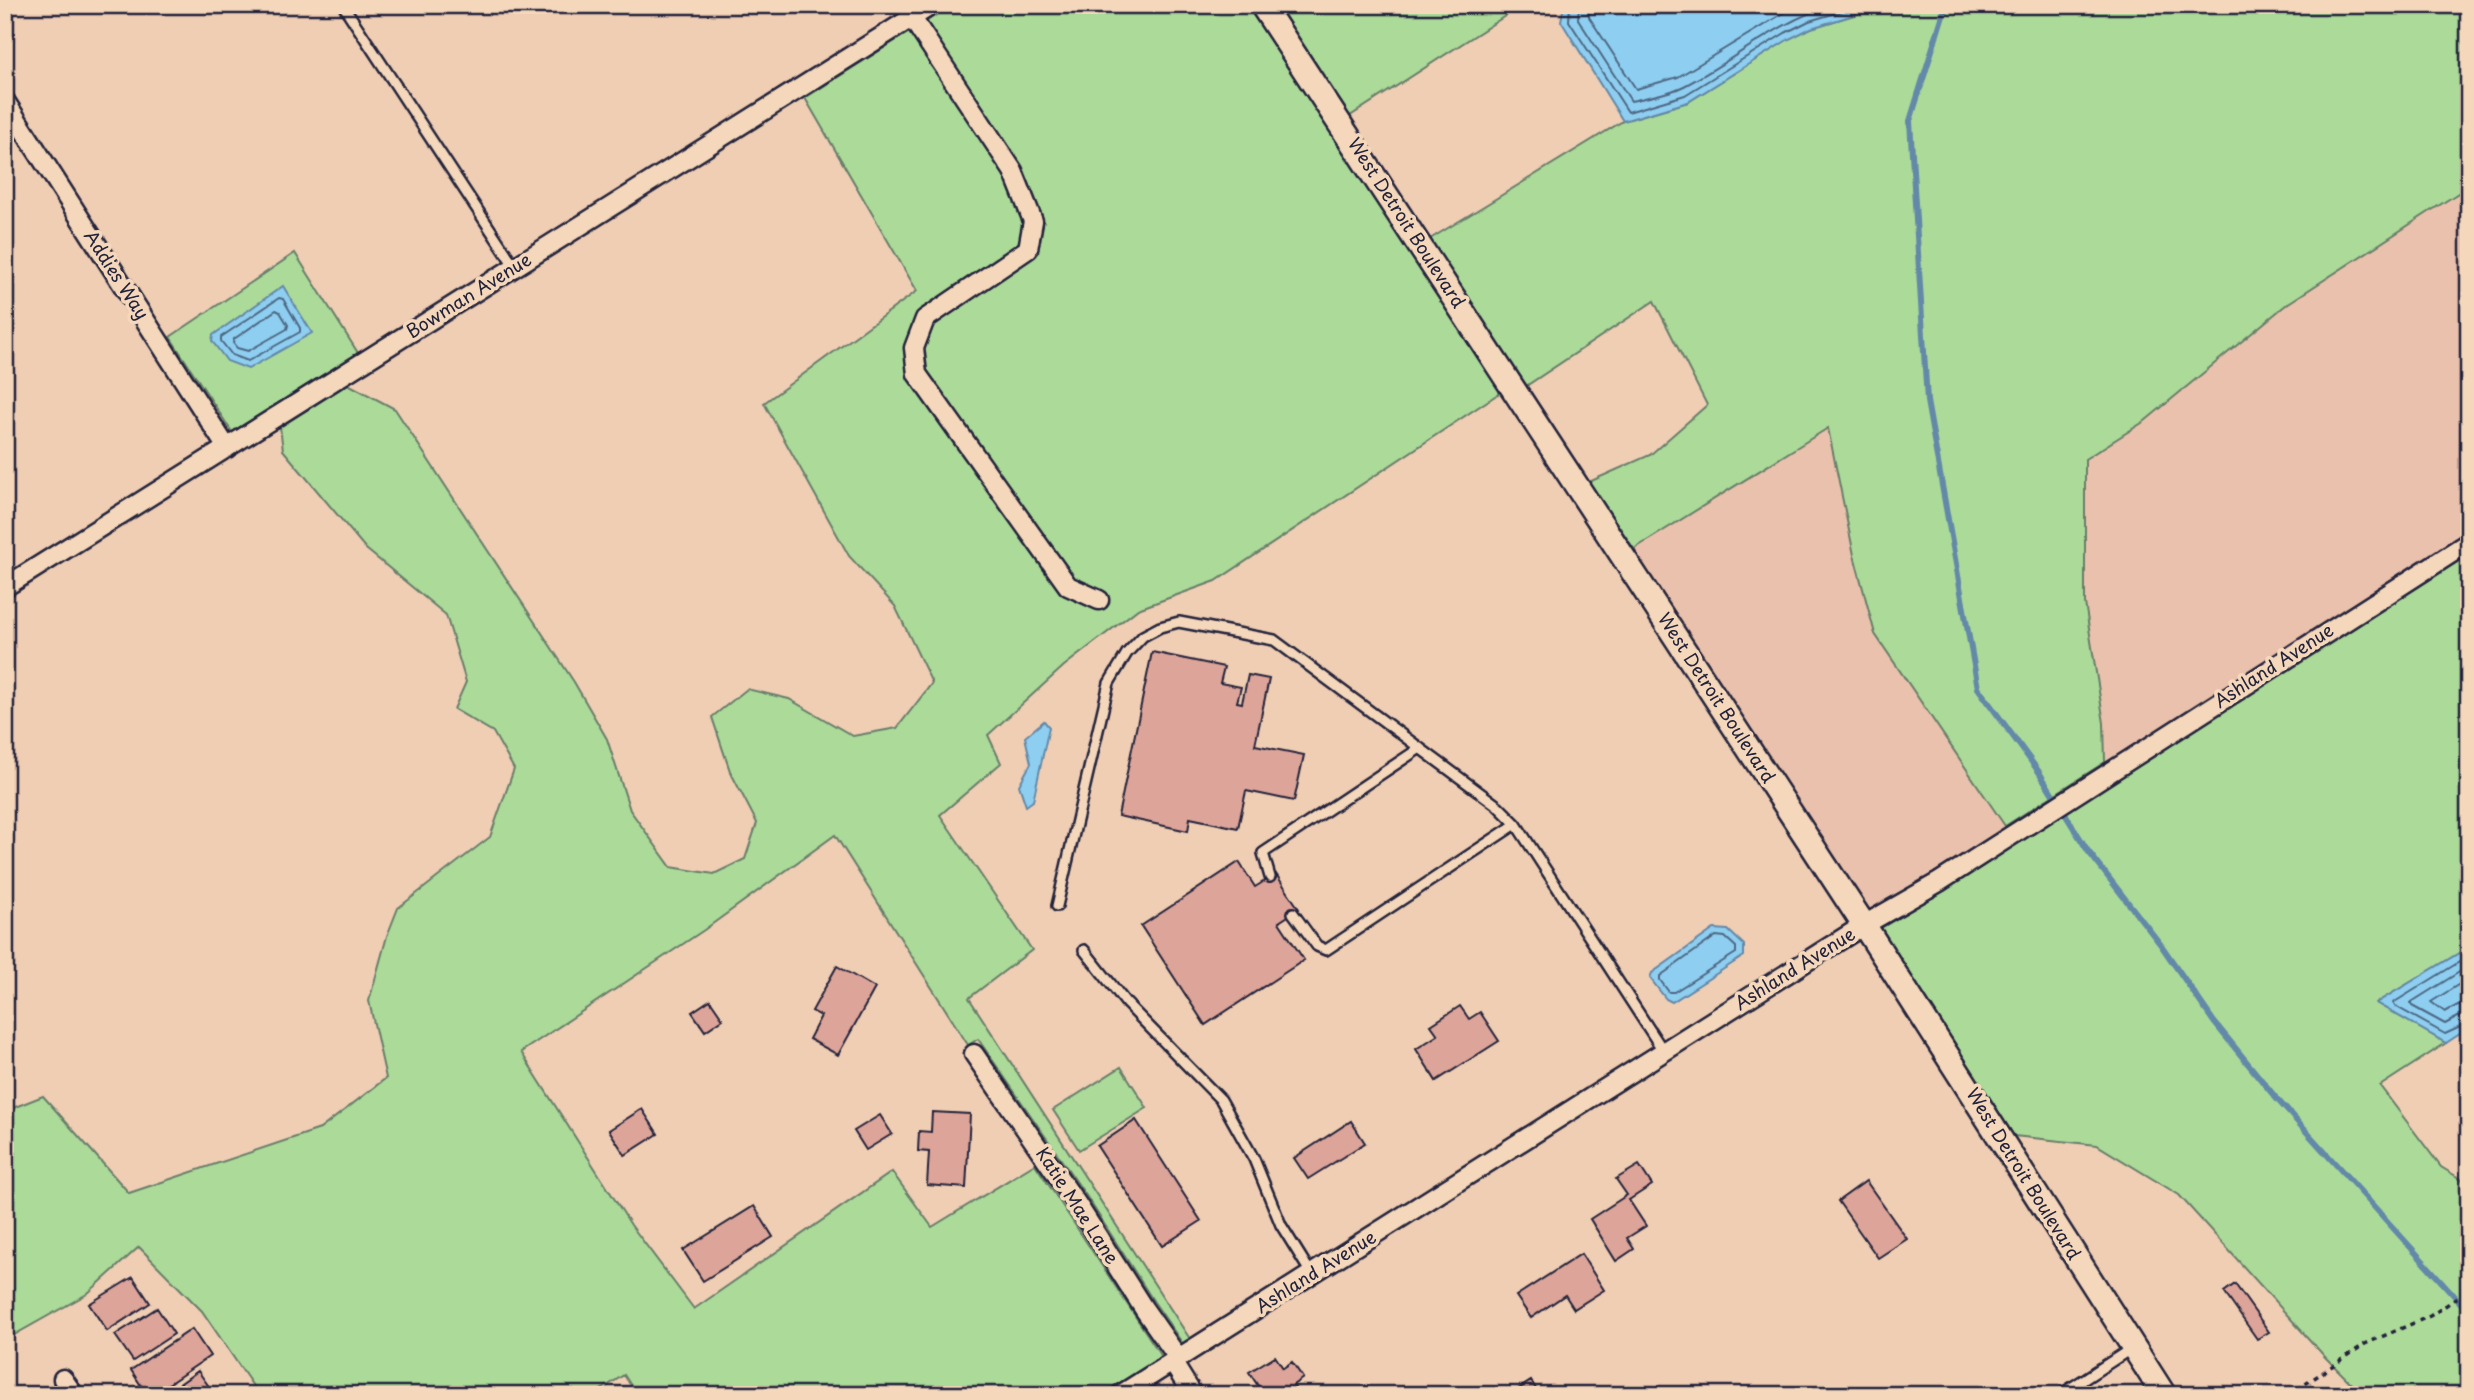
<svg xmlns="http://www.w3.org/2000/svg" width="2474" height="1400" font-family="'Playpen Sans',sans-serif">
<rect width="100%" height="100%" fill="#f0ceb4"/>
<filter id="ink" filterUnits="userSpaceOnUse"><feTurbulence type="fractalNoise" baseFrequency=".0143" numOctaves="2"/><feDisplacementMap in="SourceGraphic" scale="14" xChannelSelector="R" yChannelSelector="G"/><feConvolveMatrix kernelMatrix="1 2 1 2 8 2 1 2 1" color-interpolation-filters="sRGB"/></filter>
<g filter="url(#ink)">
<!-- built -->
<path fill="#eac1ac" d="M2469,186V530L2105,762L2104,723L2085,603V459L2145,421L2287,304Z
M1828,427L1854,555L1875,634L2005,826L1934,872L1869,910L1634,550Z"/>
<!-- green -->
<path fill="#acda99" stroke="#677e6a" stroke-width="2" d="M952,5H1247L1501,392L1216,581L1138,609L1064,666L988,735L1001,763L940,815L1032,950L969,998L1190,1339L1183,1344L1154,1302L1087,1197L978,1039L968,1045L835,835L704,930L521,1052L631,1225L694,1309L892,1172L932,1227L1035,1164L1162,1357L1100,1395H637L624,1375L593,1395H259L202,1311L139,1247L87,1294L5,1340V1111L43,1096L129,1193L320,1129L386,1078L369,1001L387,936L398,908L490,837L514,769L493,732L454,709L466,682L446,615L366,549L283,450L280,427L348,384L395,409L574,682L607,739L630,810L671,867L714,874L745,859L757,823L730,771L712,717L747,689L789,699L853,736L897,728L932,683L895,606L849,556L764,403L917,291L805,98Z
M1277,5H1522L1350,116Z
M1855,5H2469V186L2287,304L2145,421L2085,459V603L2104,723L2105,762L2005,826L1875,634L1854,555L1828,428L1634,549L1589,482L1650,455L1707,405L1654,301L1526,386L1430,239L1623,121L1688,102L1788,39L1811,28L1857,14Z
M295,253L358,353L232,432L170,337Z
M2469,554V947L2376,1003L2446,1043L2380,1086L2441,1167L2469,1184V1395H2363L2326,1358L2179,1195L2097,1145L2014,1136L1881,928L1945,890Z
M1121,1067L1147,1108L1079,1150L1053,1110Z"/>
<!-- water -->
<path fill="#8ecef0" stroke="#6389a8" stroke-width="2" d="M1564,5H1855L1857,14L1811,28L1789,39L1688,102L1623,121L1561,21Z
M283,286L312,333L248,369L227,361L212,341L213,335Z
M1044,721L1049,727L1033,801L1026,806L1019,785L1031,763L1025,737Z
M1714,929L1728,930L1744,945V956L1672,1002L1666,999L1650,978L1652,973Z
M2469,947V1028L2446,1043L2376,1003Z"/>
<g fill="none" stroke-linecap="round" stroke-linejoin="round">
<!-- shore -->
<path stroke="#4d6783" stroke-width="2" d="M1570,5L1569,21L1628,112L1685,95L1785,33L1809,21L1846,10L1849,5
M1579,5L1578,19L1631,101C1648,97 1668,94 1684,86C1735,60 1776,22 1832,5
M1590,5L1589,17L1636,89L1678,77L1797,5
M279,298L283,299L300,328V332L248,361L232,355L221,341V337Z
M276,310L280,312L288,325L287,329L248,351L237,348L233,343L234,339Z
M1716,936L1725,937L1736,947V953L1674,992H1669L1660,980V976Z
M2469,956L2393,1003L2395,1006L2445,1034L2469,1023
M2469,966L2410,1003L2412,1006L2445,1024L2460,1016L2469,1014
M2469,978L2431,1002L2445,1012L2458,1005L2469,1004"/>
<!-- stream -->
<path stroke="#6389a8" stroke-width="6" d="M1946,5L1910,121L1927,401L1978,688L2039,772L2088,851L2161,945L2214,1022L2276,1098L2469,1312"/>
</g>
<!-- building -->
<path fill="#dda499" stroke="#22223b" stroke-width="2" d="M1152,652L1224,667L1220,683L1241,687L1237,702L1242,703L1248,675L1269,679L1255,745L1304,755L1294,801L1246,791L1238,828L1190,818L1188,831L1118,816Z
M1239,862L1255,887L1276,874L1299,909L1279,922L1304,960L1205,1025L1141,926Z
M837,966L875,988L838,1055L809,1039L821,1016L812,1011Z
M710,1000L723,1019L705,1031L692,1012Z
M1460,1006L1469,1019L1480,1012L1499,1041L1436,1081L1416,1049L1438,1035L1431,1025Z
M642,1109L658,1134L625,1155L609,1130Z
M932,1112L970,1114L966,1188L927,1185L929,1152L918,1151L919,1131L931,1132Z
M880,1115L892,1134L866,1150L854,1131Z
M1136,1120L1201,1221L1162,1246L1097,1146Z
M1351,1121L1365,1143L1308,1179L1294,1158Z
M1639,1165L1652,1185L1629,1200L1646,1226L1627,1238L1634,1249L1616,1261L1590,1219L1627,1195L1616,1179Z
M1866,1181L1907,1239L1878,1258L1838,1201Z
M754,1206L773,1237L703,1281L683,1250Z
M1581,1254L1604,1290L1574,1309L1565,1295L1531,1318L1516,1296Z
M133,1277L150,1303L107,1331L89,1304Z
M2235,1284L2269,1332L2257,1339L2224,1292Z
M157,1308L174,1334L133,1361L115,1335Z
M192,1329L210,1356L152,1395H147L131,1370Z
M1275,1356L1283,1368L1292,1362L1303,1378L1293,1385L1299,1395H1264L1249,1372Z
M198,1371L215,1395H164Z
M1531,1381L1540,1395H1509Z"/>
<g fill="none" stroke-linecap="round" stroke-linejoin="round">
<defs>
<path id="lane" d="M343,5L515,267
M1270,877L1263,853L1420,748
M1057,906L1109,683L1127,653L1143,636L1160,627L1179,622L1274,640L1498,806L1516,824L1664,1052
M1293,913L1317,946L1326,950L1516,824
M1084,950L1126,1003L1221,1100L1254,1159L1281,1225L1312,1275
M2060,1395L2132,1348"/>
<path id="street" d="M912,18L1013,171L1033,221L1028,249L925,319L914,348L917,374L1068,586L1099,600
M5,101L227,448
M5,587L932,5
M974,1054L1077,1204L1144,1309L1179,1359
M1173,1363L1193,1395
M63,1379L74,1395
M1120,1395L1864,925L1939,882L2469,542"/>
<path id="secondary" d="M1262,5L1864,925L2164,1395"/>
</defs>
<!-- lane casing -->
<use href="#lane" stroke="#22223b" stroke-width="14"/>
<!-- street casing -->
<use href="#street" stroke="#22223b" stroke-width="23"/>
<!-- secondary casing -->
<use href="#secondary" stroke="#22223b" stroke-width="28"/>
<!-- path -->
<path stroke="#22223b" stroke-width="3.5" stroke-dasharray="5 5" stroke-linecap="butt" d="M2289,1395L2365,1344L2430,1316L2469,1290"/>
<!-- lane -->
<use href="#lane" stroke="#f5d8bb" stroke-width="9"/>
<!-- street -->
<use href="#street" stroke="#f5d8bb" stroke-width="18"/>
<!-- secondary -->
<use href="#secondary" stroke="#f5d8bb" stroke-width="23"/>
</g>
</g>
<g text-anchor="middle" stroke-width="7" stroke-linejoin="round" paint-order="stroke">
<!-- street labels -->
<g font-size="18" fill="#22223b" stroke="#f5d8bb">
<text transform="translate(1406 223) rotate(57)" y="6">West Detroit Boulevard</text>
<text transform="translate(116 275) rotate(57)" y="6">Addies Way</text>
<text transform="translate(469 296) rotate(-32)" y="6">Bowman Avenue</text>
<text transform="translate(2274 666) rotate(-33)" y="6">Ashland Avenue</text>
<text transform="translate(1716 698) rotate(57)" y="6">West Detroit Boulevard</text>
<text transform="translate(1795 969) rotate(-32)" y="6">Ashland Avenue</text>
<text transform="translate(2023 1174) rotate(58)" y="6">West Detroit Boulevard</text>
<text transform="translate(1077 1206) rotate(57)" y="6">Katie Mae Lane</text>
<text transform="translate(1316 1272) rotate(-32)" y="6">Ashland Avenue</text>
</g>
</g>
<!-- margin -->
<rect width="2474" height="1400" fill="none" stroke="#f5d8bb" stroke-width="28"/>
<rect x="14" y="14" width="2446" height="1372" fill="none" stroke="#22223b" stroke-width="2.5" filter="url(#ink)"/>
</svg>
